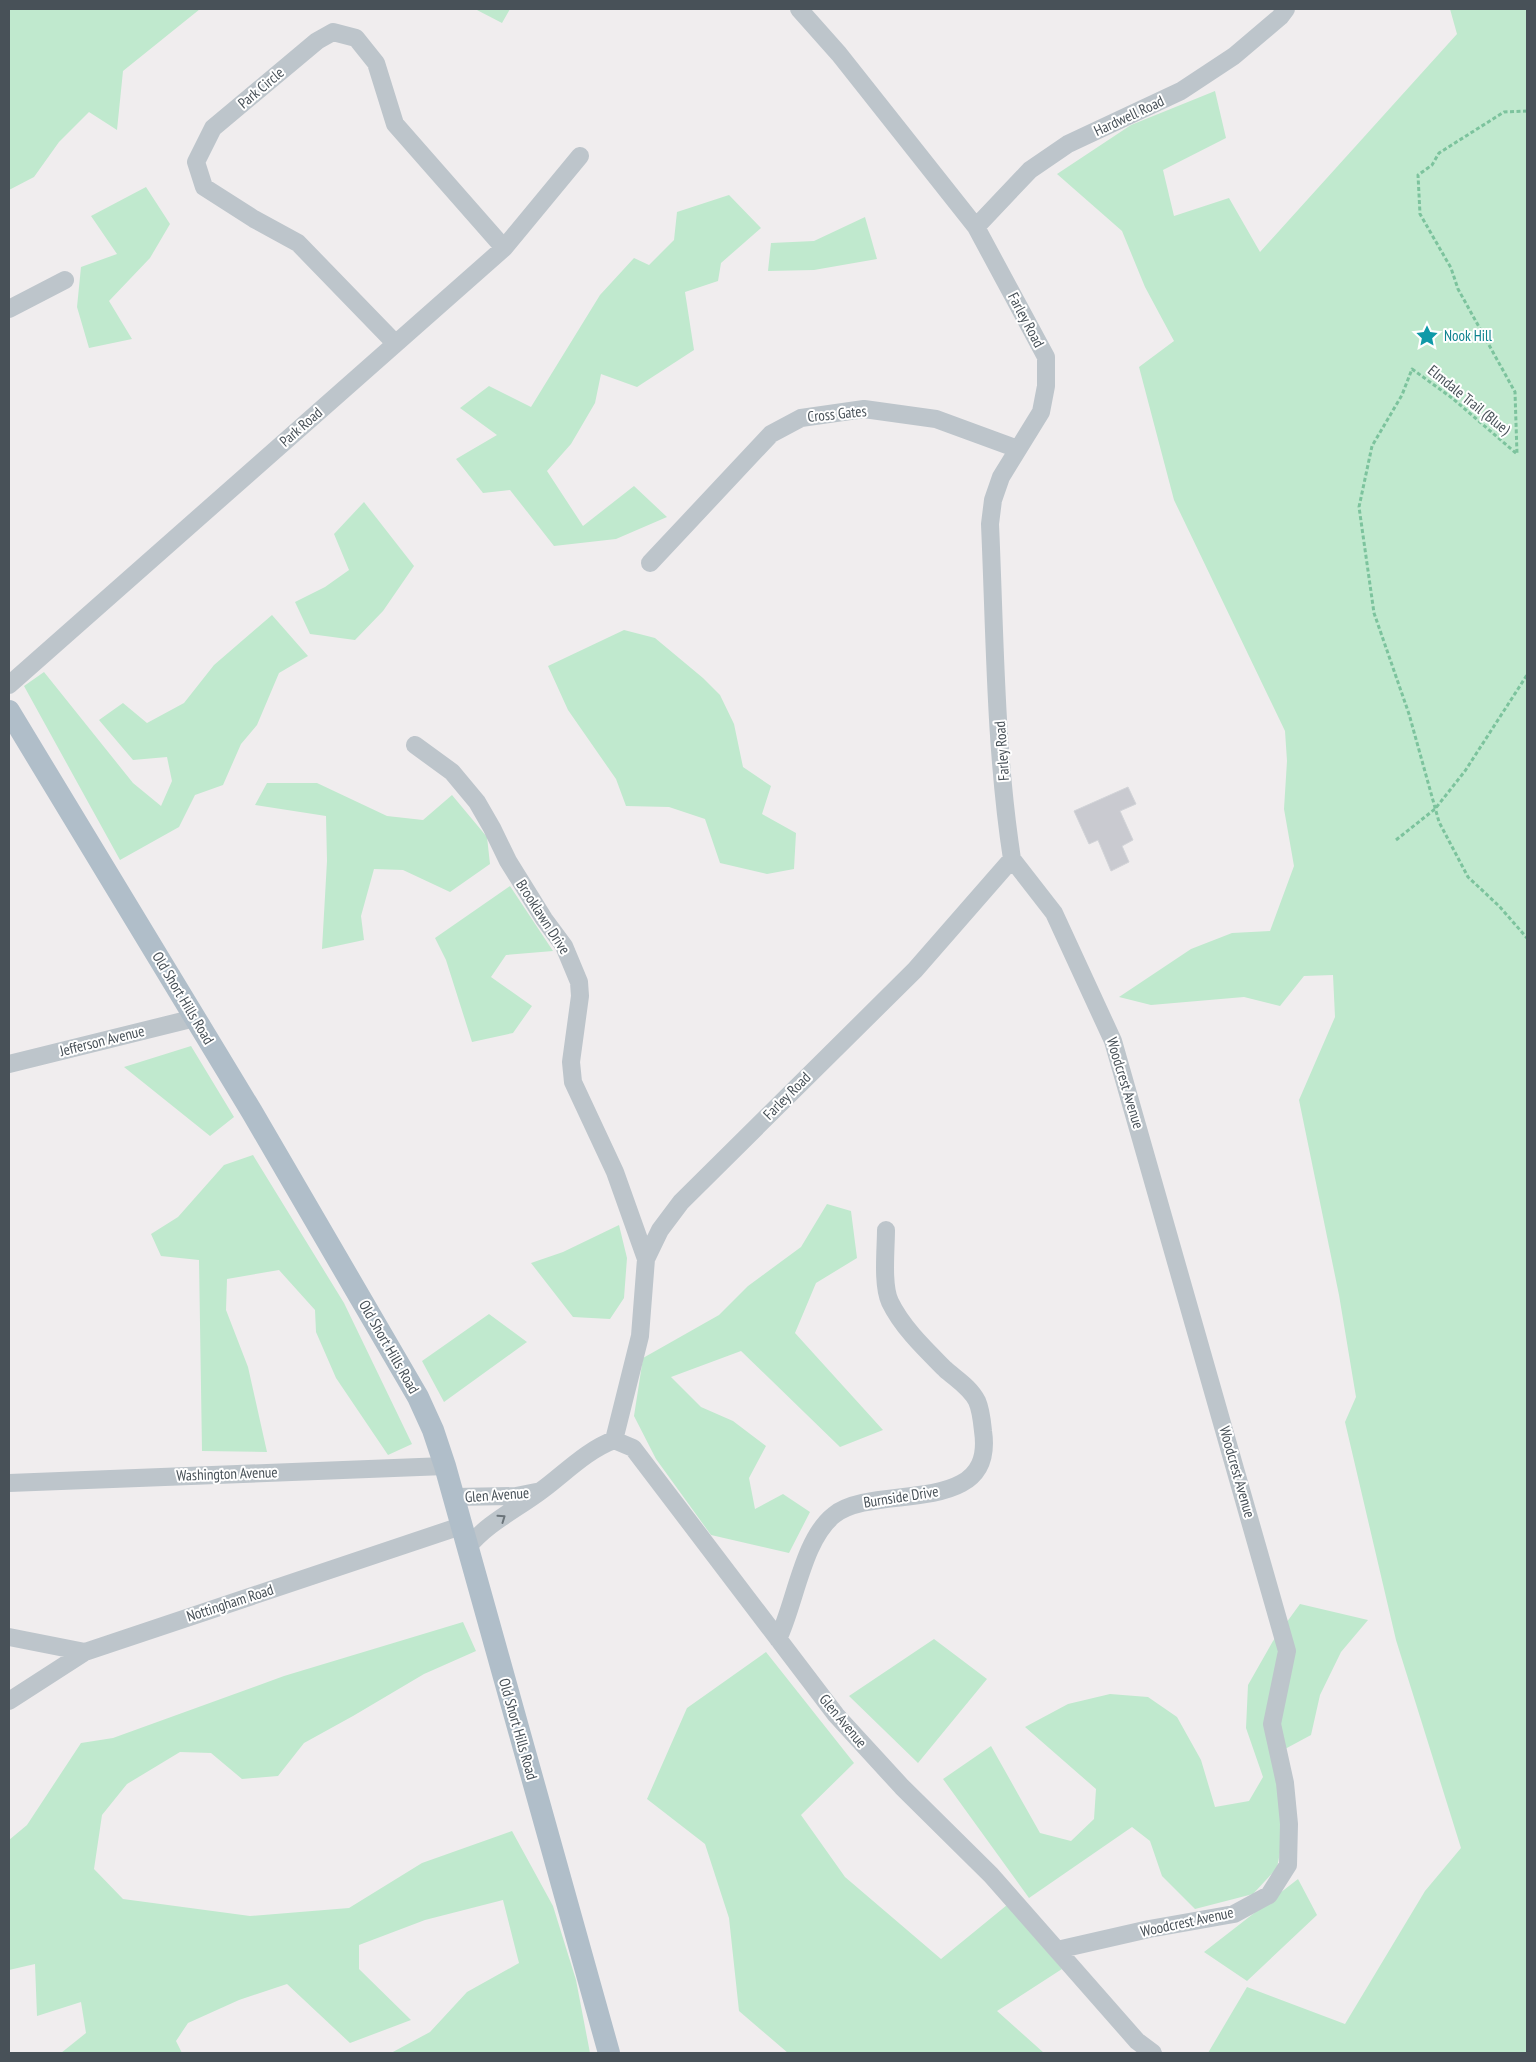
<svg xmlns="http://www.w3.org/2000/svg" width="1536" height="2062" font-family="'PT Sans Narrow',sans-serif">
<rect width="100%" height="100%" fill="#f0edee"/>
<!-- green -->
<path fill="#c0e9ce" d="M9,9H200L123,71L117,130L89,112L59,142L34,177L9,190Z
M475,9H510L502,23Z
M1450,9H1527V2053H1208L1247,1987L1345,2024L1425,1891L1461,1848L1396,1640L1345,1422L1356,1397L1339,1295L1299,1100L1335,1017L1333,975L1304,976L1280,1006L1244,997L1151,1005L1119,997L1191,949L1232,933L1270,931L1294,866L1284,809L1287,761L1285,731L1174,500L1139,367L1174,341L1145,287L1122,231L1057,174L1131,125L1215,91L1226,138L1163,170L1174,216L1229,198L1260,252L1457,34Z
M146,187L170,224L150,258L109,301L132,339L89,348L77,307L81,267L117,254L91,216Z
M729,195L761,228L721,263L718,281L685,292L694,350L637,387L601,374L595,403L571,444L547,471L583,526L634,486L667,517L616,539L554,546L510,490L483,493L456,459L497,435L460,408L489,386L531,407L600,295L634,258L649,265L674,240L677,212Z
M865,217L877,259L814,270L768,271L771,243L814,241Z
M364,502L414,566L383,611L355,640L310,634L295,602L325,587L349,570L334,534Z
M272,615L308,656L279,673L257,725L241,744L223,785L195,795L179,827L120,860L24,686L44,672L133,783L161,806L172,781L167,757L133,760L99,720L123,703L147,723L184,703L214,665Z
M624,630L655,638L703,678L720,695L734,724L743,767L771,786L762,814L796,833L794,869L767,874L720,863L705,819L669,807L626,806L616,779L568,710L548,666Z
M267,783H317L387,816L423,820L452,795L487,837L490,864L450,892L403,870L374,869L361,916L364,940L322,949L327,861L326,816L255,805Z
M510,886L553,951L506,955L491,977L532,1006L513,1033L472,1042L446,960L435,938Z
M191,1046L234,1117L210,1136L124,1067Z
M253,1155L344,1303L412,1444L388,1455L336,1378L316,1332L315,1310L279,1270L227,1279L226,1310L248,1367L267,1452L202,1451L199,1260L161,1256L151,1234L178,1217L224,1165Z
M827,1204L851,1211L857,1258L816,1283L795,1333L883,1430L840,1447L741,1351L671,1377L701,1407L733,1421L766,1446L749,1478L755,1509L783,1494L810,1512L789,1553L711,1535L656,1459L634,1416L643,1358L719,1315L748,1286L801,1247Z
M619,1225L627,1258L624,1298L610,1319L573,1317L531,1263L563,1252Z
M489,1314L527,1342L444,1402L422,1361Z
M1300,1604L1368,1620L1341,1652L1320,1695L1311,1735L1272,1756L1285,1827L1277,1868L1253,1894L1195,1909L1162,1876L1150,1841L1132,1827L1029,1898L943,1779L991,1746L1040,1833L1071,1841L1094,1819L1096,1789L1025,1727L1068,1704L1110,1694L1148,1697L1177,1717L1201,1760L1215,1807L1249,1801L1263,1777L1246,1728L1248,1685L1273,1641Z
M463,1622L476,1651L424,1674L353,1716L304,1743L278,1776L242,1779L211,1753L180,1752L127,1784L102,1815L94,1869L123,1899L250,1916L349,1908L422,1863L512,1831L553,1906L576,1980L590,2053H391L430,2032L467,1992L519,1963L503,1900L425,1920L359,1945V1969L411,2020L350,2043L287,1984L239,2000L188,2023L176,2041L182,2053H61L86,2033L81,2002L37,2016L35,1964L9,1970V1840L27,1825L81,1743L113,1738L284,1676Z
M934,1639L987,1679L918,1763L849,1696Z
M766,1652L854,1763L801,1815L845,1877L941,1959L1007,1905L1062,1969L997,2011L1044,2053H788L739,2011L729,1918L705,1844L647,1799L687,1708Z
M1298,1879L1317,1915L1247,1981L1204,1952Z"/>
<!-- building -->
<path fill="#c9cad0" stroke="#d2d4d8" d="M1128,787L1136,804L1120,811L1133,840L1122,846L1129,862L1111,871L1098,840L1089,844L1074,811Z"/>
<g fill="none" stroke-linecap="round" stroke-linejoin="round">
<!-- path -->
<path stroke="#7cc39d" stroke-width="3" stroke-dasharray="4 2.5" stroke-linecap="butt" d="M1527,111L1504,112L1439,153L1432,165L1418,175L1420,214L1451,268L1458,289L1515,392L1517,454L1452,398L1412,369L1402,395L1372,446L1359,507L1374,613L1409,714L1439,822L1468,877L1499,906L1527,938
M1396,840L1435,809L1465,771L1527,675"/>
<!-- minor -->
<path stroke="#bdc5cb" stroke-width="18" d="M976,227L1030,170L1068,144L1181,91L1234,56L1280,17L1286,9
M9,309L65,280
M395,343L298,243L254,219L204,187L196,162L213,128L317,41L333,32L356,38L376,63L395,124L504,248
M650,563L771,434L801,418L864,409L936,419L1018,449
M9,685L504,248L580,156
M415,745L452,772L477,802L492,828L508,861L544,919L564,946L579,982L580,996L571,1062L573,1082L615,1172L646,1259
M1012,859L1054,913L1113,1041L1287,1651L1272,1724L1285,1783L1289,1824L1288,1865L1269,1895L1234,1914L1149,1929L1057,1950
M9,1064L195,1018
M614,1440L640,1336L646,1259L660,1230L681,1202L915,970L1012,859C995,749 995,635 990,524L993,500L1001,477L1041,412L1046,386V357L976,227L839,54L799,9
M9,1483L445,1466
M454,1497L516,1496L536,1492
M467,1548C487,1523 517,1509 542,1490C565,1473 587,1450 614,1440L633,1448L836,1715L902,1787L991,1875L1137,2041L1153,2053
M9,1637L85,1652
M778,1639C795,1604 803,1539 834,1515C875,1482 996,1519 983,1431C982,1421 981,1410 977,1401C970,1387 956,1379 945,1369C925,1349 902,1327 890,1302C882,1285 886,1249 886,1230
M9,1701L85,1652L461,1526"/>
<!-- major -->
<path stroke="#b0bec9" stroke-width="22" d="M9,711L252,1112L418,1397L433,1430L445,1466L609,2053"/>
</g>
<!-- one-way arrows -->
<defs><path id="oneway-chevron" d="M-2-3.5L2.5 0L-2 3.5" fill="none" stroke-width="1.6" stroke-linecap="round" stroke-linejoin="round" transform="scale(1.25)"/></defs>
<use stroke="#6b747a" href="#oneway-chevron" transform="translate(502 1518) rotate(-35)"/>
<!-- icons -->
<defs>
<symbol id="sight-bare" viewBox="-9 -9 18 18"><path d="M0-6L1.8-2.2L6-1.7L2.9 1.2L3.7 5.4L0 3.3L-3.7 5.4L-2.9 1.2L-6-1.7L-1.8-2.2Z" fill="#0f9aa8" stroke="#fff" stroke-width="2.5" paint-order="stroke"/></symbol>
</defs>
<g fill-rule="evenodd">
<use href="#sight-bare" x="1411" y="320" width="32" height="32"/>
</g>
<g text-anchor="middle" stroke-width="4" stroke-linejoin="round" paint-order="stroke">
<!-- street labels -->
<g font-size="15" fill="#485158" stroke="#fff">
<text transform="translate(261 88) rotate(-40)" y="5">Park Circle</text>
<text transform="translate(1129 116) rotate(-25)" y="5">Hardwell Road</text>
<text transform="translate(1026 320) rotate(62)" y="5">Farley Road</text>
<text transform="translate(1469 400) rotate(39)" y="5">Elmdale Trail (Blue)</text>
<text transform="translate(837 414) rotate(-6)" y="5">Cross Gates</text>
<text transform="translate(301 427) rotate(-41)" y="5">Park Road</text>
<text transform="translate(1002 751) rotate(-94)" y="5">Farley Road</text>
<text transform="translate(543 917) rotate(57)" y="5">Brooklawn Drive</text>
<text transform="translate(183 998) rotate(59)" y="5">Old Short Hills Road</text>
<text transform="translate(102 1041) rotate(-14)" y="5">Jefferson Avenue</text>
<text transform="translate(1125 1083) rotate(73)" y="5">Woodcrest Avenue</text>
<text transform="translate(787 1096) rotate(-45)" y="5">Farley Road</text>
<text transform="translate(389 1347) rotate(60)" y="5">Old Short Hills Road</text>
<text transform="translate(1237 1472) rotate(74)" y="5">Woodcrest Avenue</text>
<text transform="translate(227 1474) rotate(-2)" y="5">Washington Avenue</text>
<text transform="translate(497 1495) rotate(-4)" y="5">Glen Avenue</text>
<text transform="translate(901 1497) rotate(-9)" y="5">Burnside Drive</text>
<text transform="translate(230 1603) rotate(-18)" y="5">Nottingham Road</text>
<text transform="translate(843 1721) rotate(50)" y="5">Glen Avenue</text>
<text transform="translate(518 1729) rotate(74)" y="5">Old Short Hills Road</text>
<text transform="translate(1187 1922) rotate(-12)" y="5">Woodcrest Avenue</text>
</g>
<!-- culture labels -->
<g font-size="15" fill="#0d838f" stroke="#fff" text-anchor="start">
<text x="1444" y="341">Nook Hill</text>
</g>
</g>
<!-- border -->
<rect width="1536" height="2062" fill="none" stroke="#485158" stroke-width="20"/>
</svg>
